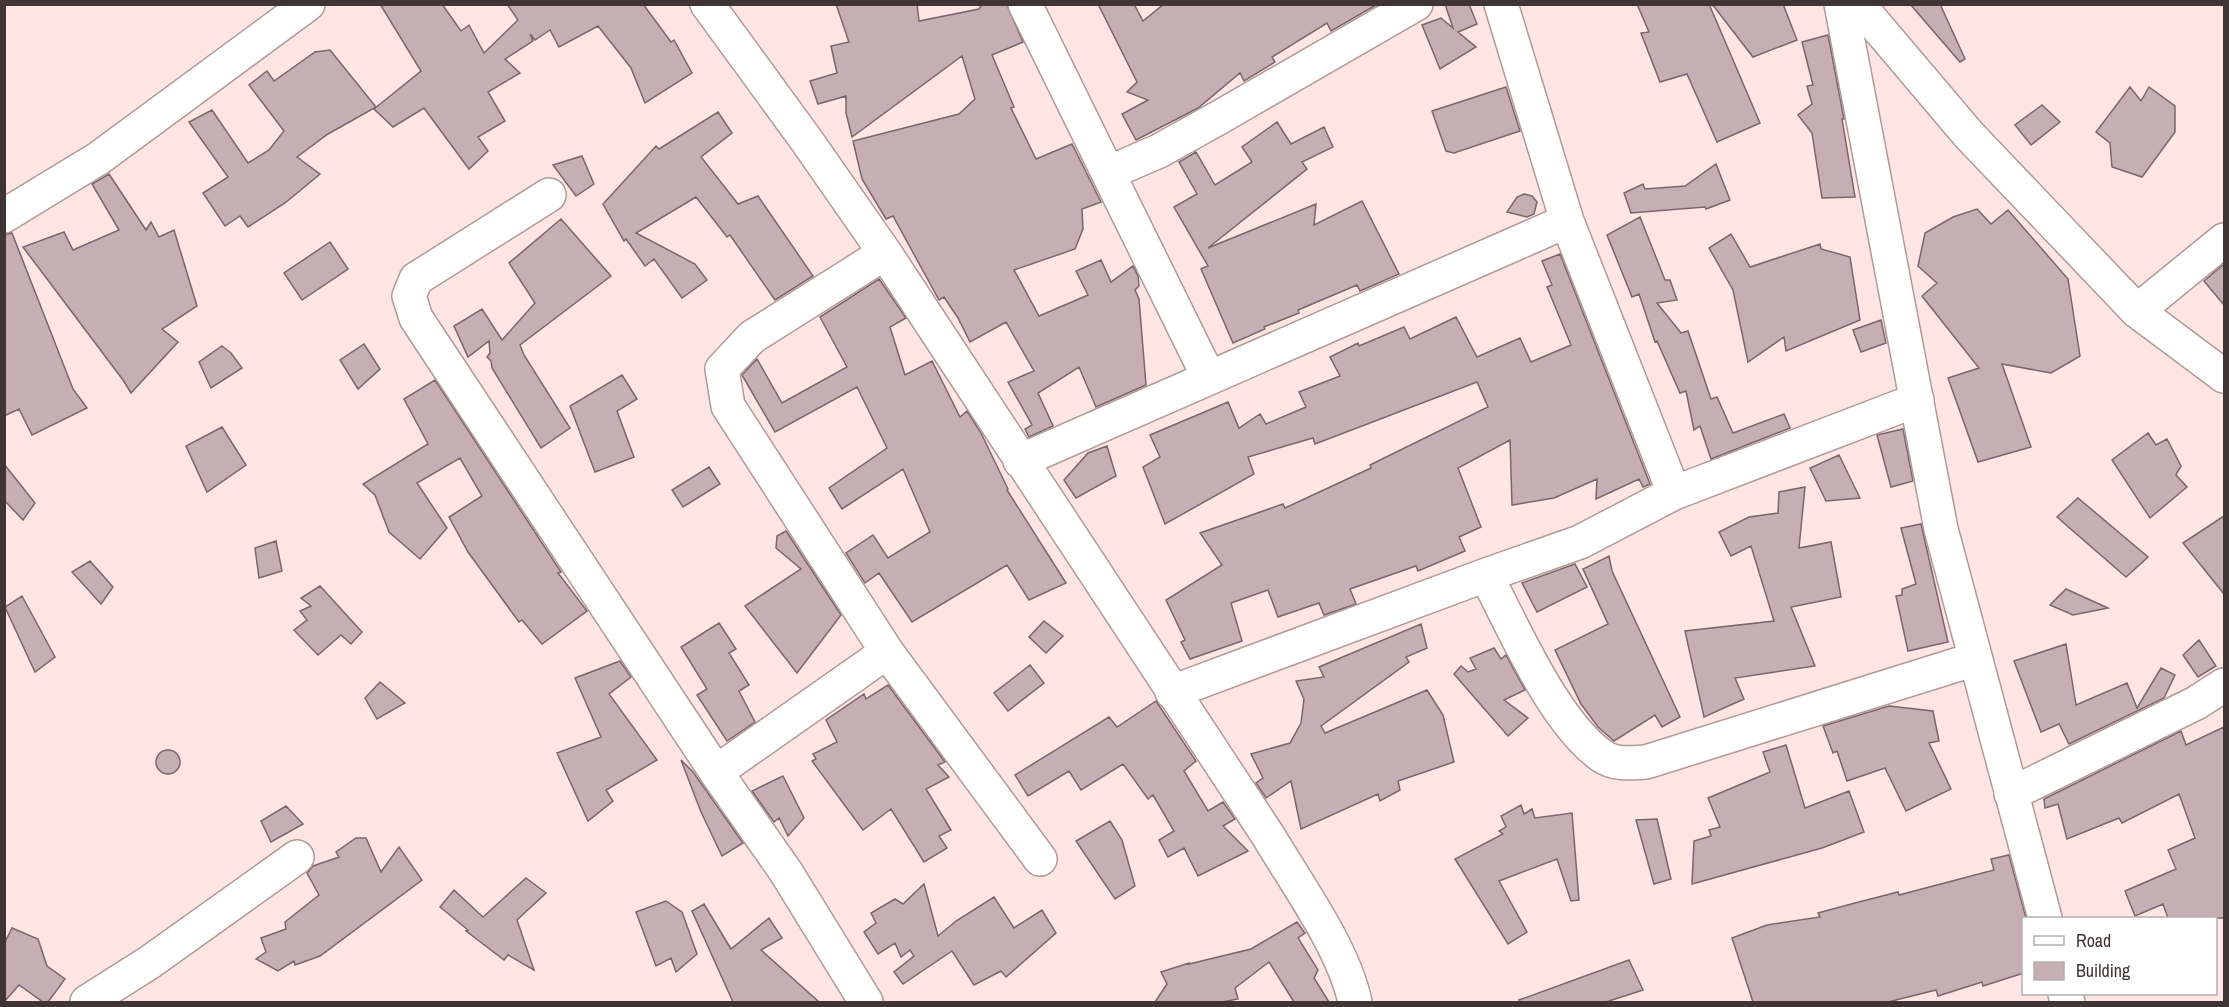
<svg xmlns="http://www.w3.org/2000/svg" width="2229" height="1007" font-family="'Archivo Narrow',sans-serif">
<rect width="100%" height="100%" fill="#ffe5e3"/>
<!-- building -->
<path fill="#c6aeb4" stroke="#7b666b" stroke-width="1.5" d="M380,4H442L461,31L469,25L484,53L518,20L507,4H643L671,42L674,40L692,73L645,103L631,68L598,26L559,47L550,30L535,40L530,34L533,41L505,59L520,73L488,92L505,121L478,137L488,151L469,169L424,108L393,127L374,109L421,71Z
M836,4H917L919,21L979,9L982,4L1007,5L1023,42L992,55L1014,107L1011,108L1036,159L1072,144L1101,202L1082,209L1083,229L1075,249L1014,270L1039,316L1088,295L1076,271L1101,260L1111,282L1133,266L1138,276L1139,286L1135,290L1139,299L1146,385L1096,407L1079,367L1038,393L1053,426L1029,437L1025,429L1032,425L1008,382L1034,371L1006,322L970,342L958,318L944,297L939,300L893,216L886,219L862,179L853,141L959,114L975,99L962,56L852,137L846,113V96L818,104L810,81L837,73L831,46L849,42Z
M1098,4H1134L1143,21L1164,4H1378L1331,31L1327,23L1272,57L1275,62L1244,81L1240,73L1198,108L1136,140L1122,114L1148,100L1127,92L1137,82Z
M1445,4H1469L1477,24L1458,32L1476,47L1440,69L1422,25L1441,18L1453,28Z
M1637,4H1709L1760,123L1717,142L1687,74L1660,82L1641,33L1649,32Z
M1712,4H1783L1797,40L1753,57Z
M1910,4H1940L1965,59L1960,62Z
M1828,35L1844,119H1842L1855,197L1822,198L1812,133L1798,115L1812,104L1807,86L1813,85L1802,42Z
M330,50L376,107L328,134L297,157L320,174L285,203L248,227L240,216L225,226L203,193L228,177L189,122L212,110L248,163L269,150L284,131L249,85L267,71L274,81L315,52Z
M1506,87L1520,131L1454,153L1446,151L1432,111Z
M2130,87L2141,101L2149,87L2175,106V132L2142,177L2112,167L2110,143L2096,132Z
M2042,105L2060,122L2031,145L2015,125Z
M718,112L732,133L701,157L738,204L758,196L813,276L775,300L730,235L727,237L696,197L636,233L695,264L707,280L682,298L654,259L645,266L626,239L624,241L603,204L656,146L659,149Z
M1277,122L1291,144L1324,127L1333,147L1302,162L1307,169L1208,248L1316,204L1314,225L1362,201L1399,274L1360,291L1357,285L1298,310L1299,313L1264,327L1265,329L1233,343L1201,269L1208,266L1174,207L1197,194L1179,162L1196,152L1215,185L1252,162L1242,147Z
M582,156L594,184L576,196L553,165Z
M1716,164L1730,200L1706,209L1705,207L1631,213L1624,193L1643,184L1645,189L1685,186Z
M109,174L146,230L151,222L159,237L174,230L197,306L162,329L178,342L131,393L123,380L23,247L64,232L73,250L119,230L92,184Z
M1524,194L1532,196L1537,202L1534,214L1527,217L1507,212L1517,197Z
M1977,209L1991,224L2008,210L2068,279L2080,356L2051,373L2002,364L2031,447L1978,462L1948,378L1979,368L1922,296L1937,283L1918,266L1925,233L1953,217Z
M1640,217L1665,280H1670L1677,300L1657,303L1681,333L1688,331L1711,399L1717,397L1733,433L1784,414L1790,428L1711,459L1700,426L1694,430L1686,391L1680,393L1657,341L1655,342L1639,294L1632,297L1607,235Z
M561,219L611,276L520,345L524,355L570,428L541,448L492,368L491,361L487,357L490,353L489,341L468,357L454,326L482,309L502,340L535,303L509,263Z
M12,233L73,389L87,408L32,435L19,409L4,416V235Z
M1731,234L1750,267L1820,244L1821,249L1850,257L1860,320L1786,351L1784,337L1748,362L1733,290L1709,248Z
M330,242L348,269L302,300L284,273Z
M1560,254L1650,484L1643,487L1639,479L1596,499L1597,479L1554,498L1512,505L1510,440L1458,468L1481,527L1459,537L1465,551L1418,571L1416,566L1350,589L1356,604L1324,615L1319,603L1278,617L1268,590L1231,603L1242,641L1190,659L1181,642L1185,640L1166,600L1222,565L1200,533L1283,504L1285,508L1371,468L1370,465L1488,407L1477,382L1315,444L1313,438L1248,457L1254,474L1165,524L1143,467L1160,457L1150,435L1228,402L1239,428L1260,414L1266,424L1306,407L1299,392L1340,376L1330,357L1358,343L1359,346L1404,327L1410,339L1456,317L1477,357L1520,338L1531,362L1571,345L1547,287L1552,285L1542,261Z
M2224,264V305L2204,281Z
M879,279L906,318L890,327L905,375L932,361L960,417L967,411L981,433L1008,489L1007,490L1066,583L1029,600L1007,565L912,622L879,573L865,583L846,553L873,535L888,558L930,532L903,469L842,509L829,488L887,448L857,387L775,432L742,375L757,359L782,403L847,367L820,317Z
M1881,320L1886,343L1861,352L1853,330Z
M364,344L380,369L358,389L340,360Z
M222,346L231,353L242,368L211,388L199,362Z
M622,375L637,399L617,411L634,457L595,472L570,406Z
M435,380L561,572L558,573L587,611L542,644L522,620L519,622L468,552L449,517L482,496L460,458L417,483L447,528L420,559L389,532L375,495L363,484L428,444L404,399Z
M222,427L246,465L207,492L186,446Z
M1903,429L1913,481L1891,487L1877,435Z
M2148,433L2156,445L2167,439L2181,466L2176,475L2187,487L2150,518L2112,460Z
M1107,446L1116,476L1076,498L1064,480L1088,453Z
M1839,455L1860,498L1826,501L1810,468Z
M4,464L35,503L23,520L4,500Z
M709,467L720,484L683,507L672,490Z
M1805,487L1799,548L1831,542L1841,597L1791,607L1815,666L1735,678L1744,699L1704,717L1685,631L1774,621L1751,546L1731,556L1719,532L1749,517L1778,513L1779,492Z
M2078,498L2148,557L2126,577L2057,517Z
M2224,516V594L2183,543Z
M1921,524L1948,642L1908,651L1896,596L1902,595V589L1916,584L1901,528Z
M786,531L841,615L797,673L745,606L801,569L776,548L777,536Z
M276,541L282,571L259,578L255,548Z
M1609,556L1612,571L1680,717L1662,727L1655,715L1614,741L1598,727L1581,704L1555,650L1608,624L1583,569Z
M90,561L113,587L101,604L72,572Z
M1575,564L1587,587L1537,612L1522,583Z
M320,586L362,632L351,644L341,635L318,655L294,630L307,620L300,611L311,606L301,598Z
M2066,589L2108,608L2073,615L2050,605Z
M22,596L55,657L35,672L5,607Z
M1044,621L1063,636L1046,653L1029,637Z
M719,623L736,649L729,653L749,685L739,691L755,722L727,741L697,695L707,689L681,647Z
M1421,624L1427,648L1406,657L1409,662L1321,726L1325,733L1427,690L1443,715L1454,762L1398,781L1400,790L1380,801L1378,794L1301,829L1291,781L1266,798L1256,783L1263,778L1251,754L1290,743L1301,723L1304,699L1296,681L1324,677L1319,667Z
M2199,640L2216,666L2198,677L2183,655Z
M2066,644L2076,705L2127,683L2137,708L2161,668L2175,675L2164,698L2069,744L2059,724L2041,732L2014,661Z
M1494,648L1501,659L1506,655L1525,690L1504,700L1528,718L1508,736L1454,674L1461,666L1468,672L1476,669L1470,658Z
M620,661L631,677L609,694L657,760L606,790L613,801L588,821L557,753L601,737L575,678Z
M1030,665L1044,683L1008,711L994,693Z
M380,682L405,703L377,719L365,698Z
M888,685L945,762L938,765L949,777L926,789L951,830L939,836L947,848L924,862L891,809L863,830L812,761L816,759L813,754L837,742L826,720L864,694L866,699Z
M1156,701L1196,761L1184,771L1208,811L1223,802L1235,819L1223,826L1248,851L1198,876L1184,848L1168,857L1159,840L1174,831L1153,795L1148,799L1123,764L1081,790L1069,771L1028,796L1015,775L1109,717L1117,727Z
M1889,706L1933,711L1939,741L1929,743L1951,789L1906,811L1885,768L1847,781L1837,751L1833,753L1823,726Z
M2224,727V918H2168L2163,904L2135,916L2125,891L2176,869L2168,850L2195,838L2179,794L2122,823L2119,818L2067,839L2058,804L2045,808L2044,799L2181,731L2186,745Z
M1786,745L1805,808L1849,791L1864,832L1822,848L1692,884L1694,841L1711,836L1709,830L1720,827L1708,798L1770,772L1763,752Z
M156 762a12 12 0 1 1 24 0a12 12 0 1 1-24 0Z
M681,760L693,772L743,843L722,856L701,812Z
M783,776L804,818L788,836L779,818L774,822L752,791Z
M1521,805L1524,814L1532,809L1535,818L1572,813L1579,900L1571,901L1557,859L1499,881L1527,932L1508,944L1455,859L1503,834L1499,831L1506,827L1501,816Z
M286,806L303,824L271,842L261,821Z
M1657,819L1671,879L1654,884L1636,820Z
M1110,821L1122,840L1135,886L1115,899L1076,841Z
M356,838H366L381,872L399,847L422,880L320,956L295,965L294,961L278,971L256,959L266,952L261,938L286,929L285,922L319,895L307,873L313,866L339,857L336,852Z
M2009,855L2026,918H2024V973L1983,986L1982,982L1938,996L1936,990L1888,1002H1753L1732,938L1767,925L1820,917L1818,913L1855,903L1898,892L1899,895L1994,870L1991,859Z
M526,878L546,893L517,920L534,970L508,955L504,960L466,931L468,930L440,907L454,890L483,917Z
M924,884L938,936L956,921L994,897L1014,928L1042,910L1056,933L1006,977L1001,971L974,985L952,951L903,984L894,972L914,956L910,950L901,957L895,943L878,954L864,932L876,923L871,913L895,899L903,904Z
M666,901L682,912L697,954L676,972L671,958L656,966L636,912Z
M704,904L731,949L769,918L782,938L761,950L819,1002H733L692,911Z
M1297,922L1305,933L1298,938L1318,970L1314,978L1329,1002H1294L1269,962L1235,988L1238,999L1222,1002H1155L1167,984L1161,972L1189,963V964L1251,949Z
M12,928L38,939L47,966L65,979L48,1002H43L19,985L4,1002V944Z
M1629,960L1643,990L1606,1002H1520L1519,1000Z"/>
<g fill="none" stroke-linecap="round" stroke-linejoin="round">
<defs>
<path id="minor" d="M707,4L807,141L885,253L1269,837C1298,886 1343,947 1355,1002
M1025,4L1108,173L1159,151L1220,117L1416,4
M1108,173L1209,378
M549,195L416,279L409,296L416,318L716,772L786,872L866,1002
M4,216L99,158L308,4
M2137,311L2224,240
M1020,461L1567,221
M1674,493L1917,400
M1486,575C1513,627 1554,722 1602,756C1615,765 1631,763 1646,762L1975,659
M887,652L1040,859
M1172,692L1486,575L1580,542L1674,493L1567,221L1501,4
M716,772L887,652L728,406L722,369L752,337L885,253
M2011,794L2196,703L2224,685
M87,1002L150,962L297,857"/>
<path id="tertiary" d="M1841,4L1941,529L2045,918
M1858,4L1969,135L2137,311L2224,376
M2065,994L2068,1002"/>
</defs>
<!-- minor casing -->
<use href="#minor" stroke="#b19a97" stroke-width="36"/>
<!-- tertiary casing -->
<use href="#tertiary" stroke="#b19a97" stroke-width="36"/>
<!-- minor -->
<use href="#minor" stroke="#fff" stroke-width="33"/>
<!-- tertiary -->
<use href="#tertiary" stroke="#fff" stroke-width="33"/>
</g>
<!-- border -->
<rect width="2229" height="1007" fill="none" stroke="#3f3535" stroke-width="12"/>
<!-- legend -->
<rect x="2022" y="917" width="195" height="78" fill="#ffffff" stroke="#b2aeae" stroke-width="1.5"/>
<rect x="2034" y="936" width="30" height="9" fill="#ffffff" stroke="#b2aeae" stroke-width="1.5"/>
<text x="2076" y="947" font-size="18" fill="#3f3535">Road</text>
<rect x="2034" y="962" width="30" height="18" fill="#c6aeb4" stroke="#b2aeae" stroke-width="1.5"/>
<text x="2076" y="977" font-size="18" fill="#3f3535">Building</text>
</svg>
